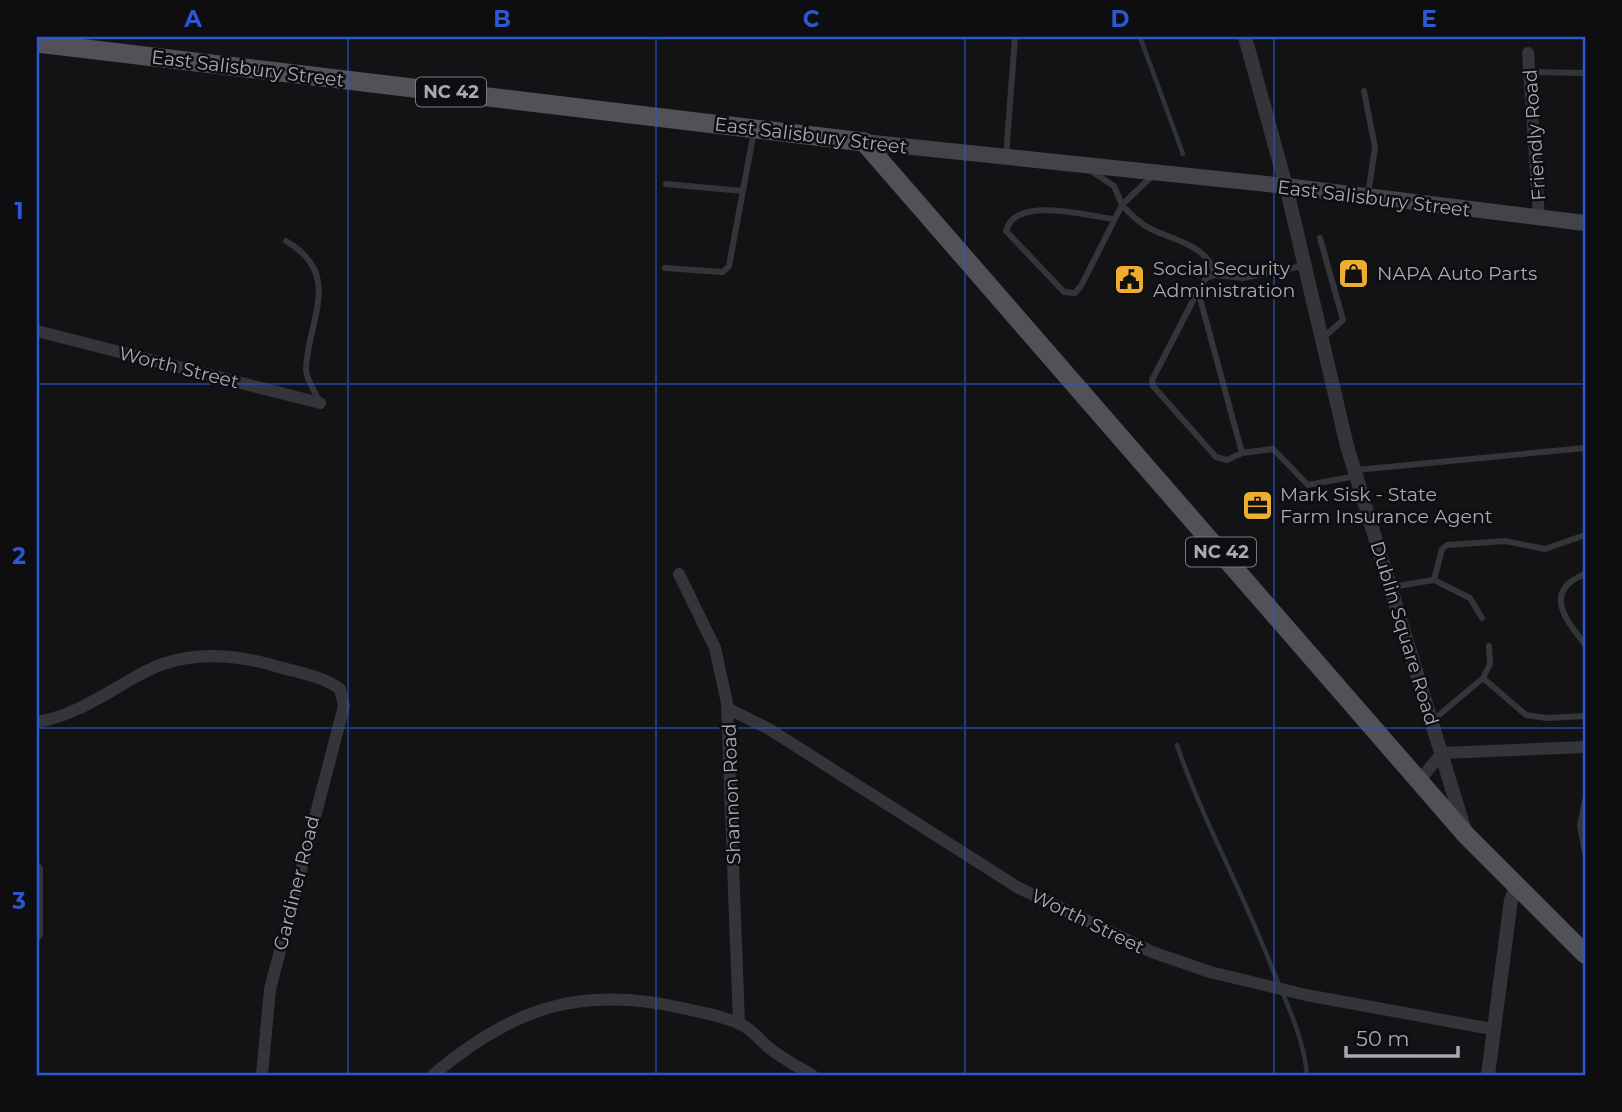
<svg xmlns="http://www.w3.org/2000/svg" width="1622" height="1112" font-family="Montserrat,sans-serif">
<rect width="100%" height="100%" fill="#131315"/>
<g fill="none" stroke-linecap="round" stroke-linejoin="round">
<!-- stream -->
<path stroke="#2c343a" stroke-width="4.5" d="M1140,37L1183,154
M1177,745C1203,821 1243,892 1272,968C1286,1002 1304,1038 1307,1075"/>
<!-- service -->
<path stroke="#343539" stroke-width="6" d="M1530,72L1585,73
M1364,91L1375,147L1368,195
M1006,157L1015,37
M1091,171L1114,186L1122,205L1153,175
M666,184L743,191
M1114,219C1087,216 1015,195 1006,231L1064,292L1075,293L1081,286L1122,205C1131,215 1139,223 1151,229C1175,241 1208,245 1215,275
M1320,238L1343,320L1323,338
M286,241C343,274 309,318 306,367C305,378 315,392 320,402
M1303,266L1243,278L1215,275L1206,278L1198,291L1242,453L1273,449L1308,485L1356,476
M665,268L723,272L729,266L754,131
M1198,291L1152,380L1153,386L1216,457L1227,460L1242,453
M1356,470L1585,448
M1585,574C1543,591 1564,618 1585,644
M1434,580L1470,598L1482,618
M1391,587L1434,580L1442,549L1447,545L1505,541L1545,549L1585,535
M1483,678L1490,664L1489,646
M1432,721L1483,678L1526,715L1547,718L1585,716
M1585,800L1580,826L1585,852"/>
<!-- minor -->
<path stroke="#343539" stroke-width="12" d="M1528,53L1539,217
M37,331L320,403
M679,574L715,648L727,703L739,1024
M727,708L769,729L1017,887L1152,952L1210,972L1306,995L1492,1029
M37,722C75,716 106,693 139,675C182,650 233,653 279,667C300,673 322,676 340,689L344,706L270,989L262,1075
M1419,781L1442,753L1585,747
M37,869V934
M433,1075C512,1008 580,985 682,1008C703,1013 725,1016 744,1026C753,1031 760,1040 768,1047C781,1058 797,1066 812,1075"/>
<!-- tertiary -->
<path stroke="#343539" stroke-width="14" d="M1245,37L1286,186L1347,446L1465,831
M1488,1075L1511,900L1517,886"/>
<!-- secondary -->
<path stroke="#424449" stroke-width="16" d="M864,142L1286,186L1585,223"/>
<!-- primary -->
<path stroke="#505258" stroke-width="19" d="M37,43L864,142L1466,835L1585,954"/>
</g>
<!-- grid -->
<path fill="none" stroke="#2b57d4" stroke-width="2" stroke-opacity="0.55" d="M348,37V1075M656,37V1075M965,37V1075M1274,37V1075M37,384H1585M37,728H1585"/>
<!-- icons -->
<defs>
<symbol id="shop-square" viewBox="-11 -11 22 22"><rect x="-9" y="-9" width="18" height="18" rx="4" fill="#edad32" stroke="#0e0e10"/><path d="M-5-2.5h2.3a2.7 3.5 0 0 1 5.4 0H5L5.5 6h-11ZM-1.5-2.5h3a1.5 2.3 0 0 0-3 0Z" fill="#111"/></symbol>
<symbol id="civic-square" viewBox="-11 -11 22 22"><rect x="-9" y="-9" width="18" height="18" rx="4" fill="#edad32" stroke="#0e0e10"/><path d="M-.6-6.5H3V-4.5H.6V-3L4-1V1h2V6H-6V1h2V-1L-.6-3ZM-1.2 2.5V6h2.4V2.5Z" fill="#111"/></symbol>
<symbol id="office-square" viewBox="-11 -11 22 22"><rect x="-9" y="-9" width="18" height="18" rx="4" fill="#edad32" stroke="#0e0e10"/><path d="M-6-3h4V-5.5h4V-3h4V5H-6ZM-1-4.5V-3h2v-1.5ZM-6 0V1H6V0Z" fill="#111"/></symbol>
</defs>
<g fill-rule="evenodd">
<use href="#shop-square" x="1336" y="256" width="35" height="35"/>
<use href="#civic-square" x="1112" y="262" width="35" height="35"/>
<use href="#office-square" x="1240" y="488" width="35" height="35"/>
</g>
<g text-anchor="middle" stroke-width="5" stroke-linejoin="round" paint-order="stroke">
<!-- shield labels -->
<g fill="#0e0e10" stroke="#787b84" stroke-width="2">
<rect x="416" y="77.5" width="70" height="29" rx="5"/>
<rect x="1186" y="537.5" width="70" height="29" rx="5"/>
</g>
<g font-size="18" font-weight="bold" fill="#a5aab5">
<text x="451" y="98">NC 42</text>
<text x="1221" y="558">NC 42</text>
</g>
<!-- street labels -->
<g font-size="19" fill="#a5aab5" stroke="#0e0e10">
<text transform="translate(248 68) rotate(7)" y="7">East Salisbury Street</text>
<text transform="translate(811 135) rotate(7)" y="7">East Salisbury Street</text>
<text transform="translate(1534 135) rotate(-94)" y="7">Friendly Road</text>
<text transform="translate(1374 198) rotate(7)" y="7">East Salisbury Street</text>
<text transform="translate(179 367) rotate(14)" y="7">Worth Street</text>
<text transform="translate(1405 633) rotate(73)" y="7">Dublin Square Road</text>
<text transform="translate(731 794) rotate(-92)" y="7">Shannon Road</text>
<text transform="translate(296 883) rotate(-76)" y="7">Gardiner Road</text>
<text transform="translate(1088 921) rotate(26)" y="7">Worth Street</text>
</g>
<!-- poi labels -->
<g font-size="19" fill="#a5aab5" stroke="#0e0e10" text-anchor="start">
<text x="1153" y="275">Social Security<tspan x="1153" dy="22">Administration</tspan></text>
<text x="1377" y="280">NAPA Auto Parts</text>
<text x="1280" y="501">Mark Sisk - State<tspan x="1280" dy="22">Farm Insurance Agent</tspan></text>
</g>
</g>
<!-- border -->
<rect width="1622" height="1112" fill="none" stroke="#0e0e10" stroke-width="77"/>
<!-- scale -->
<path d="M1346 1046v10h112v-10" fill="none" stroke="#a5aab5" stroke-width="3.5"/>
<text x="1356" y="1046" font-size="21" fill="#a5aab5" stroke="#0e0e10" stroke-width="5" paint-order="stroke">50 m</text>
<rect x="38" y="38" width="1546" height="1036" fill="none" stroke="#2b57d4" stroke-width="2.5"/>
<g font-size="23" text-anchor="middle" font-weight="bold" fill="#2b57d4">
<text x="193" y="27">A</text>
<text x="502" y="27">B</text>
<text x="811" y="27">C</text>
<text x="1120" y="27">D</text>
<text x="1429" y="27">E</text>
<text x="19" y="219">1</text>
<text x="19" y="564">2</text>
<text x="19" y="909">3</text>
</g>
</svg>
